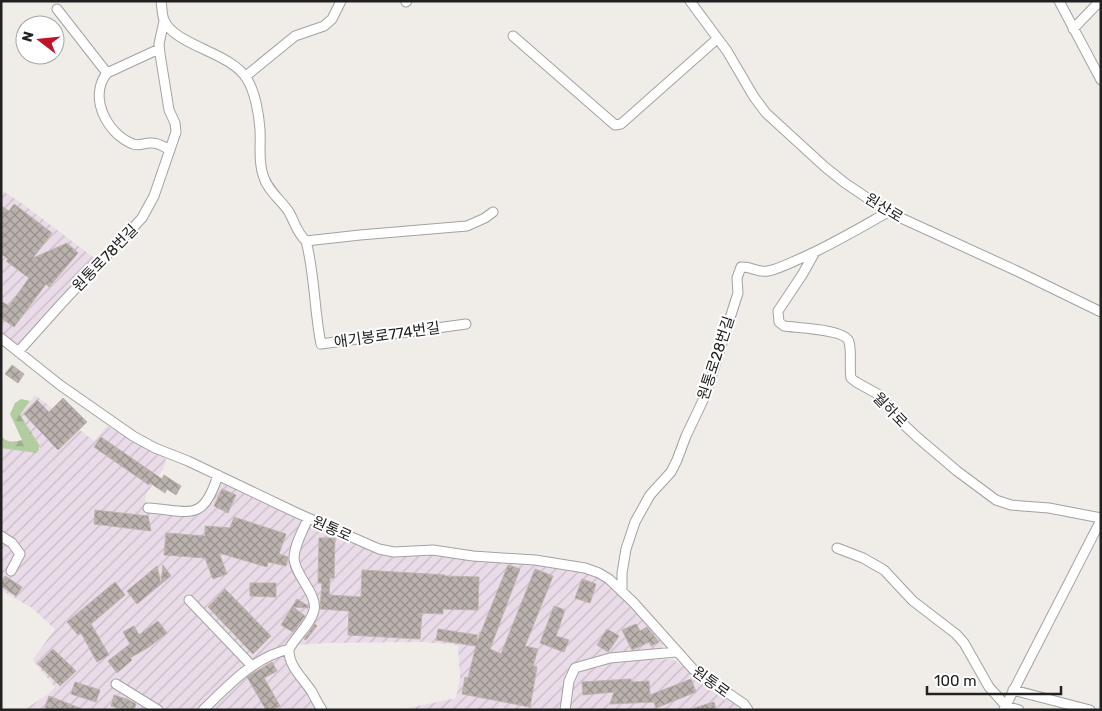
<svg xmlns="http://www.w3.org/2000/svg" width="1102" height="711" font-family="Rubik,'Noto Sans KR',sans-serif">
<defs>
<pattern id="industrial-furrows" width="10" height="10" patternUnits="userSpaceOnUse" patternTransform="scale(1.25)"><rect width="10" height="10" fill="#e9dbe8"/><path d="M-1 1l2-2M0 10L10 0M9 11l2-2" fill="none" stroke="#c8bcc7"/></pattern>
<pattern id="forest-firs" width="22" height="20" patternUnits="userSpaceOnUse" patternTransform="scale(1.25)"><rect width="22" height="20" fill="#b3cca1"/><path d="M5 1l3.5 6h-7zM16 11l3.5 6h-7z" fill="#9aaf8a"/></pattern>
<pattern id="building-cross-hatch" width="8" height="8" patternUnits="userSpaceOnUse" patternTransform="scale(1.25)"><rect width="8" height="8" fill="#bab2ae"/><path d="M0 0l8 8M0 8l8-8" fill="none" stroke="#97908d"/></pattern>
</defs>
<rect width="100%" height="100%" fill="#f0ede9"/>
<!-- industrial -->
<path fill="url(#industrial-furrows)" d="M1,190L20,202L97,260L21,345L17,346L1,333Z
M35,395L94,441L107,426L148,449L165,456L166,461L162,471L146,494L145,501L147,503L194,506L204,501L214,478L301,521L302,523L293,545L312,606L306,619L288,645L319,710H24L48,694L55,687L34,662L33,659L55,629L32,608L1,590V448L40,449V446L20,415Z
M311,527L326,531L380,553L430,554L544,564L569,568L593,575L604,581L629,602L665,642L664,645L661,649L604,655L572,664L562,710H513L500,707L494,710H399L456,698L460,678L458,647L457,645L449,644L420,642L325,643L299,645L298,643L318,607L317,597L301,568L299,559L303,540L308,529Z
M673,659L743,710H569L572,684L578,670L612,662Z"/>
<!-- forest -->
<path fill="url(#forest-firs)" d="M21,399L30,401L20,415L40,446L37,453L1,448V427C2,430 1,433 2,436C4,443 17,442 22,440L10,414L15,403Z"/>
<!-- building -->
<path fill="url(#building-cross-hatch)" stroke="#c1b3ac" d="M14,204L52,233L33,258L67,243L78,253L49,287L46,284L14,327L1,318V301L9,306L29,278L6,261L8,259L1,254V206L9,211Z
M12,365L24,374L18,383L5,374Z
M63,398L87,422L58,450L24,414L37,400L49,412Z
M101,437L162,479L164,475L181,486L176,495L167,489L165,493L150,483L149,485L94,447Z
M222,489L236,495L228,513L214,506Z
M95,510L148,516L151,531L94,524Z
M234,517L286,534L279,554L288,557L286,566L268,562L267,567L219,553L227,574L213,579L205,558L164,555L166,533L205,536V526L230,528Z
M319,538H335L334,578H330L329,595L361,597L362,570L445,575V576L479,577L478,610L443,609V614L422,613L420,639L348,635L349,611L320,609L322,583H318Z
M163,565L171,576L161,584Z
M508,565L520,569L490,649L501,654L535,569L553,576L525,646L538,649L533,666L537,667L530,707L462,694L465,677L468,678L476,646L436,640L438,629L477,635V642Z
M157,566L161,584L137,604L127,591Z
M5,576L22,587L16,596L1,586V582Z
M582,579L596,584L590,603L575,598Z
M115,582L125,595L91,624L109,655L97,662L81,633L78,635L67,622Z
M250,583H276V597L250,596Z
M225,589L271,636L253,654L208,607Z
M297,599L308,606V608L293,607L305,616L293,632L281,625Z
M554,606L565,610L556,636L569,640L564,652L540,643Z
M158,621L167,633L149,647L130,658L132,660L117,673L108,661L130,644L123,632L134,626L139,635Z
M315,624L317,626L306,640L304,639Z
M636,624L640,631L647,627L659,642L651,646L649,642L632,650L622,630Z
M607,629L619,636L608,652L597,645Z
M53,649L76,671L60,686L38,664Z
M272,662L277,671L264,678L280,706L273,710H266L247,677Z
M631,679V682L649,681L650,695L691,679L696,692L656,708L654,702L610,704L614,692L583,695L582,682Z
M75,682L100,690L96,702L71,694Z
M114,695L129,700L136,704L134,710H123L111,706Z
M49,696L82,709V710H44Z
M714,702L716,710H695L694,708Z"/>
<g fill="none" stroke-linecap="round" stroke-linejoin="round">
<defs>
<path id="minor" d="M161,1C162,7 162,15 164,20C175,46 231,52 247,79C255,92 259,114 260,130C261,145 258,161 263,175C267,190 281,200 289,212C295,223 297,233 306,241L360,235L467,226L485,218L493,212
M690,1L727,51L754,97L766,113L825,167L845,183L888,212L1019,272L1101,312
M1059,1L1101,80
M406,2L407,1
M57,9L107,73C88,97 107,134 133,144C140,147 145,142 152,143C159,143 164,147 170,150
M1073,29L1100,1
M513,36L615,125L621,124L717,39
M107,73L159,49
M246,76L295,36L324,26L332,19L341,1
M306,241C315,275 314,310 321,344L466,324
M815,252L802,275L778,311L779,322L784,326C797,328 846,329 849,342C852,352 849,367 851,378L856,382L881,396L899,420L917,437L957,471L996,500L1011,505L1049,508L1101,518
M1,338L60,385L133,436L155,448L188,461L297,513L379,549L394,552L433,550L473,556L535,560L585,568L599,573L609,579L634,603L693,669L744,704L748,710
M18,352L62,303L142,218L154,196L176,132L175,123L169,110L160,54L159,44L164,21
M148,508C190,511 203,523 218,475
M308,518C303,531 294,545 294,559C295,575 318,595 314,610C311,624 296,636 289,649C288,666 303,678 312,692C315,698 318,704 322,710
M1,536L12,543L20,554L11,571
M837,548L863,558L884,570L913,601L956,634L964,643L989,687L1006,706L1019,710
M622,591V573L626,549L635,522L650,495L671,472L677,460L686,436L705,396L738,293L737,278L741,267C751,266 758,273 768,271C778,269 788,264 797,260C828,247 858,229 888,212
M189,600L252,666
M116,684L158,710
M1013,690L1090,710
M1004,709L1101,520
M203,710C229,685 253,658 289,649
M565,710L569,681L575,668L610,658L676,652"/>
</defs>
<!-- minor casing -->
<use href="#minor" stroke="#a2a2a2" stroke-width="11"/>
<!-- minor -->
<use href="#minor" stroke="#fff" stroke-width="9"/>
</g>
<g text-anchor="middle" stroke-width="4" stroke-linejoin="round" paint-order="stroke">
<!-- street labels -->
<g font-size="15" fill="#212121" stroke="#fff">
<text transform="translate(884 208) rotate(31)" y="5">원산로</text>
<text transform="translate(105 258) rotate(-46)" y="5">원통로78번길</text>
<text transform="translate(387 335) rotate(-8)" y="5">애기봉로774번길</text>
<text transform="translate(716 358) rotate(-72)" y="5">원통로28번길</text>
<text transform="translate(890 410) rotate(46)" y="5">월하로</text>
<text transform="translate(332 529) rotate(24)" y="5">원통로</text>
<text transform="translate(711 682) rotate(36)" y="5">원통로</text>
</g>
</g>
<!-- border -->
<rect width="1102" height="711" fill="none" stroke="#212121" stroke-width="5"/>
<!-- north arrow -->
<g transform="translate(40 40) rotate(286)"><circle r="24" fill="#ffffff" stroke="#a6a6a6"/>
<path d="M0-4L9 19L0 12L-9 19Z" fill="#bf1328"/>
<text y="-8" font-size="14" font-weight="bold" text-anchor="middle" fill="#212121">N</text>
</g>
<!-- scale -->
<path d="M927 686v8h134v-8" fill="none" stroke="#212121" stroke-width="2.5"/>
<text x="934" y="686" font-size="15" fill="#212121" stroke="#ffffff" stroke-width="4" paint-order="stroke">100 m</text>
</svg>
